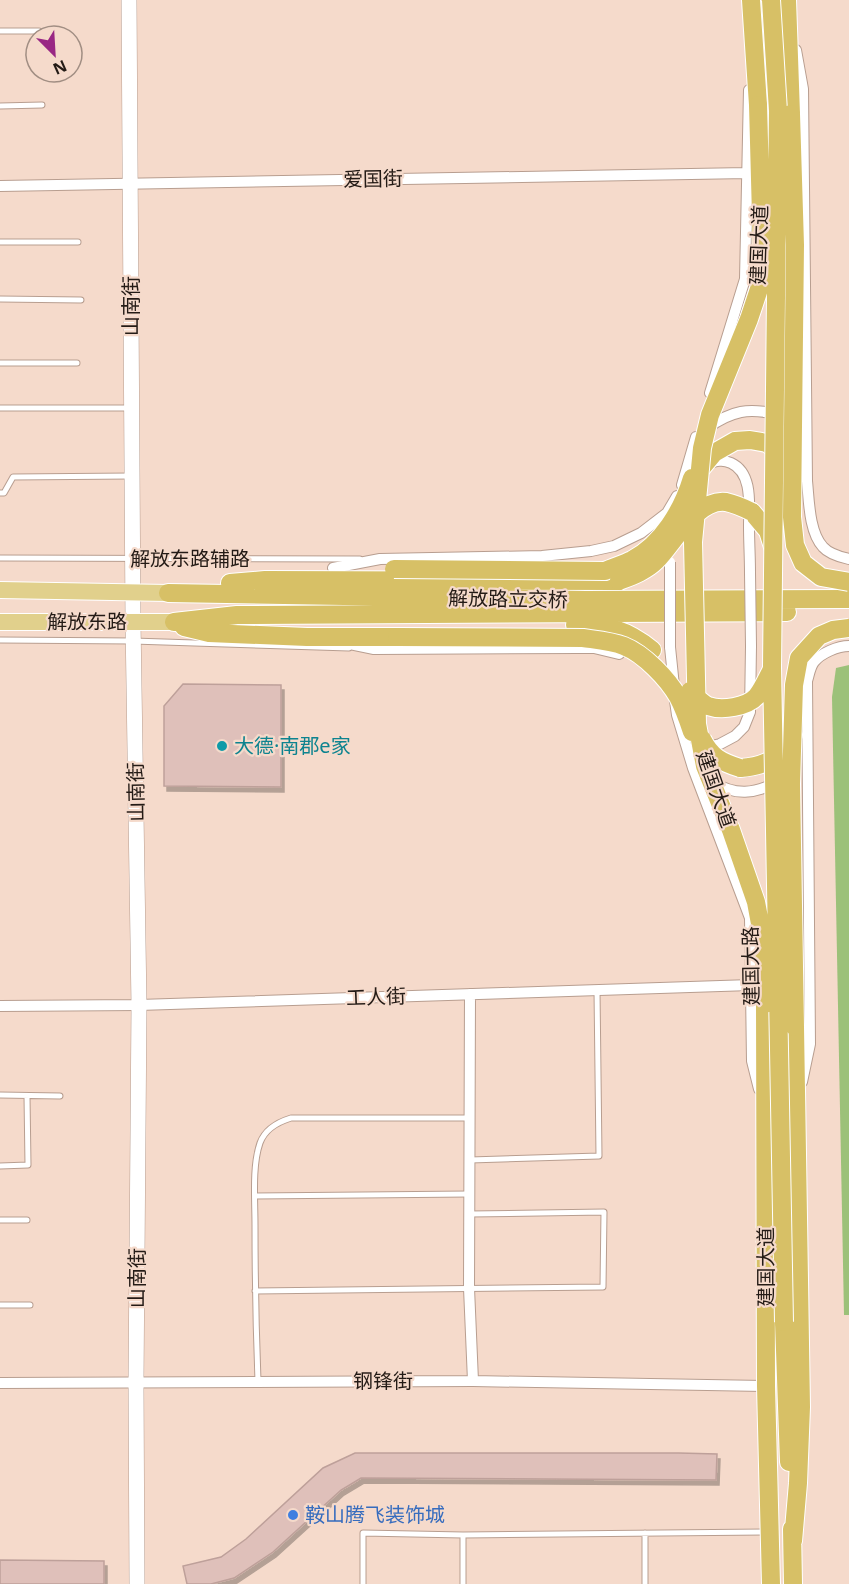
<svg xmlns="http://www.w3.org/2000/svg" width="849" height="1584" font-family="'Noto Sans','Noto Sans SC',sans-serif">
<defs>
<filter id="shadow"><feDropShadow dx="3" dy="5" stdDeviation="0" flood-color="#0004"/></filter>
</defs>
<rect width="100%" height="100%" fill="#f5dacb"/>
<!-- green -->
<path fill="#9cc179" d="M849,665V1315H844L832,697L836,668Z"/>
<!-- building -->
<path fill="#dfc0ba" stroke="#bea09a" stroke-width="1.5" filter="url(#shadow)" d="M183,684L281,685V787L164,786V706Z
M355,1453H679L717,1454L716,1480L361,1478L341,1490L273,1552L234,1578L211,1584H187L183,1566L221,1557L246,1539L323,1468Z
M0,1560L104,1561V1584H0Z"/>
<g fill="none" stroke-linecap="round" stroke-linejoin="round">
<defs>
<path id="service" d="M0,31H39
M0,106L42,105
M0,242H78
M0,299L81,300
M0,363H77
M0,408H130
M0,493H4L13,477L131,476
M0,558L360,559
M0,640L133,641L349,648
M0,1095L60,1096
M470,1160L599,1156L597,990
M0,1166L28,1165L27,1096
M255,1196L469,1194
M0,1220H27
M255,1291L603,1287L604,1212L470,1214
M0,1305H30
M258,1381C256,1329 255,1277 255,1225C255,1200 252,1166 260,1143C265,1129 278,1122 291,1118H470
M363,1584V1533L463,1535L765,1532
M463,1584V1535
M645,1584V1533"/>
<path id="minor" d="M796,50L803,89L807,481C809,500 809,532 823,547C829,554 840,557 849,559
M0,186L747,173
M710,393L745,279L749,90
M707,428C733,410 748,408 777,414
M708,464C716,461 722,459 731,463C753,473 749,505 749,526C749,542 750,557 750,573
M682,485L696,437
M333,568L380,559L542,556L591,551L614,546L641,533L667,513L677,496
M345,643L374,649L579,648H594L619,654
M670,647L674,686
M675,701L677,715L693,768L750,918L752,1061L759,1089
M704,748L720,744L735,736L744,727L750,712L751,646
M713,782C735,796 755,794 777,782
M470,994L469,1288L473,1381
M0,1006L139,1005L751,985
M802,1082L810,1044L807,681C809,675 810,667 814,662C821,653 838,646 849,646
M0,1383L473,1381L766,1386"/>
<path id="secondary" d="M129,0L133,622L139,1005L136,1383L137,1584"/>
<path id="primary" d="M0,590L168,593
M0,622H174"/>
<path id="trunk" d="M751,0L758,105
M787,0L791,114
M699,471L714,453L735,441L750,440L767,443L783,456
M752,512L768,531L773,547
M230,583L265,580L619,581
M168,593L586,600L849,599
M174,622L237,615L787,612
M575,625C608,625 626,629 652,650
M184,627L209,633L307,637H397
M740,768C755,767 771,763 782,752C786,747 789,740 793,735
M765,1004L766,1386L771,1584
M784,1322L789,1462
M792,1529L793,1584
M793,1541L798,1483L801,1407L795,1027"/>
</defs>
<!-- service casing -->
<use href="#service" stroke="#b89e90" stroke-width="7"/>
<!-- minor casing -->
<use href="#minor" stroke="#b89e90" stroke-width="12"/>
<!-- secondary casing -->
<use href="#secondary" stroke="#b89e90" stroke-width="16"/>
<!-- primary casing -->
<use href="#primary" stroke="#fff" stroke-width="18"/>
<!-- trunk casing -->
<use href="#trunk" stroke="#fff" stroke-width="20"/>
<!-- service -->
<use href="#service" stroke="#fff" stroke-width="5"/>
<!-- minor -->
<use href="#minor" stroke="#fff" stroke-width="10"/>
<!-- secondary -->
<use href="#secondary" stroke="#fff" stroke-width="15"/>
<!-- primary -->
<use href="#primary" stroke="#e1d08c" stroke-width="16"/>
<!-- trunk -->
<use href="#trunk" stroke="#d7c066" stroke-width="18"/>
<defs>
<path id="minor-bridge" d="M750,573L751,646
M670,647V562"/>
<path id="trunk-bridge" d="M771,0L778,111L772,667L784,1322
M758,105L762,253L760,286L749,319L710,415L702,448L693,542L697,724L705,766L731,830L756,902L764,945L765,1004
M791,114L795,245L792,517L795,545L803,563L821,577L849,582
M394,569L605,571C614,567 624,564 632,560C662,544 682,511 692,478
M619,581C632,576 646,571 656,561C674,543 697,498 726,502C735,504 744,508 752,512
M397,637L583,638C597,640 611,641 624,646C644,654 668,679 678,697C684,708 688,720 692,732
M690,691C696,696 701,703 708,706C722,711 747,707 757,696C763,688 767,679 771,671
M702,739C711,757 721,762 740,768
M795,1027L791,784L794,685L799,658L819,636L833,630L849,628"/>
</defs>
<!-- minor-bridge casing -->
<use href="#minor-bridge" stroke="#b89e90" stroke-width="12" stroke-linecap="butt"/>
<!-- trunk-bridge casing -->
<use href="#trunk-bridge" stroke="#fff" stroke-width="20" stroke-linecap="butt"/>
<!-- minor-bridge -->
<use href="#minor-bridge" stroke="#fff" stroke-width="10"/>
<!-- trunk-bridge -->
<use href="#trunk-bridge" stroke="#d7c066" stroke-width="18"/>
</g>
<!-- markers -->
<circle fill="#0f9aa8" stroke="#f5dacb" stroke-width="2" cx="222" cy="746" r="6"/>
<circle fill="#3f7fe0" stroke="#f5dacb" stroke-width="2" cx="293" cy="1515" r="6"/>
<g text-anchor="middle" stroke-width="4.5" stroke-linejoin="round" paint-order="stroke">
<!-- street labels -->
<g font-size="20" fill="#241b16" stroke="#f5dacb">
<text transform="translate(373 179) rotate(-1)" y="7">爱国街</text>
<text transform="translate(759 245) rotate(-88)" y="7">建国大道</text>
<text transform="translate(131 306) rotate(-90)" y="7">山南街</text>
<text x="190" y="566">解放东路辅路</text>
<text transform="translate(508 599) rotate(1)" y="7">解放路立交桥</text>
<text x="87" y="629">解放东路</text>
<text transform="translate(716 789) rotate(71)" y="7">建国大道</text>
<text transform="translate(136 792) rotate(-91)" y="7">山南街</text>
<text transform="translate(751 966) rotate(-91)" y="7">建国大路</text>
<text transform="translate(376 997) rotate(-2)" y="7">工人街</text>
<text transform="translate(766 1267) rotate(-90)" y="7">建国大道</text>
<text transform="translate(137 1278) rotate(-90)" y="7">山南街</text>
<text x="383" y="1388">钢锋街</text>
</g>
<!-- culture labels -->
<g font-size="20" fill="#0d838f" stroke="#f5dacb" text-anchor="start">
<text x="234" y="753">大德·南郡e家</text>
</g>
<!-- shop labels -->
<g font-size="20" fill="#366cbe" stroke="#f5dacb" text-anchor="start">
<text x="305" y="1522">鞍山腾飞装饰城</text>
</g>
</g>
<!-- north arrow -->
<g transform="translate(54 54) rotate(156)"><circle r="28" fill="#f5dacb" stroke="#a18e83" stroke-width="1.5"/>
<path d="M0-4.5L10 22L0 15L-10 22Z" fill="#992784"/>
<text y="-9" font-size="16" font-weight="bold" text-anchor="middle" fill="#241b16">N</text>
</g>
</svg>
